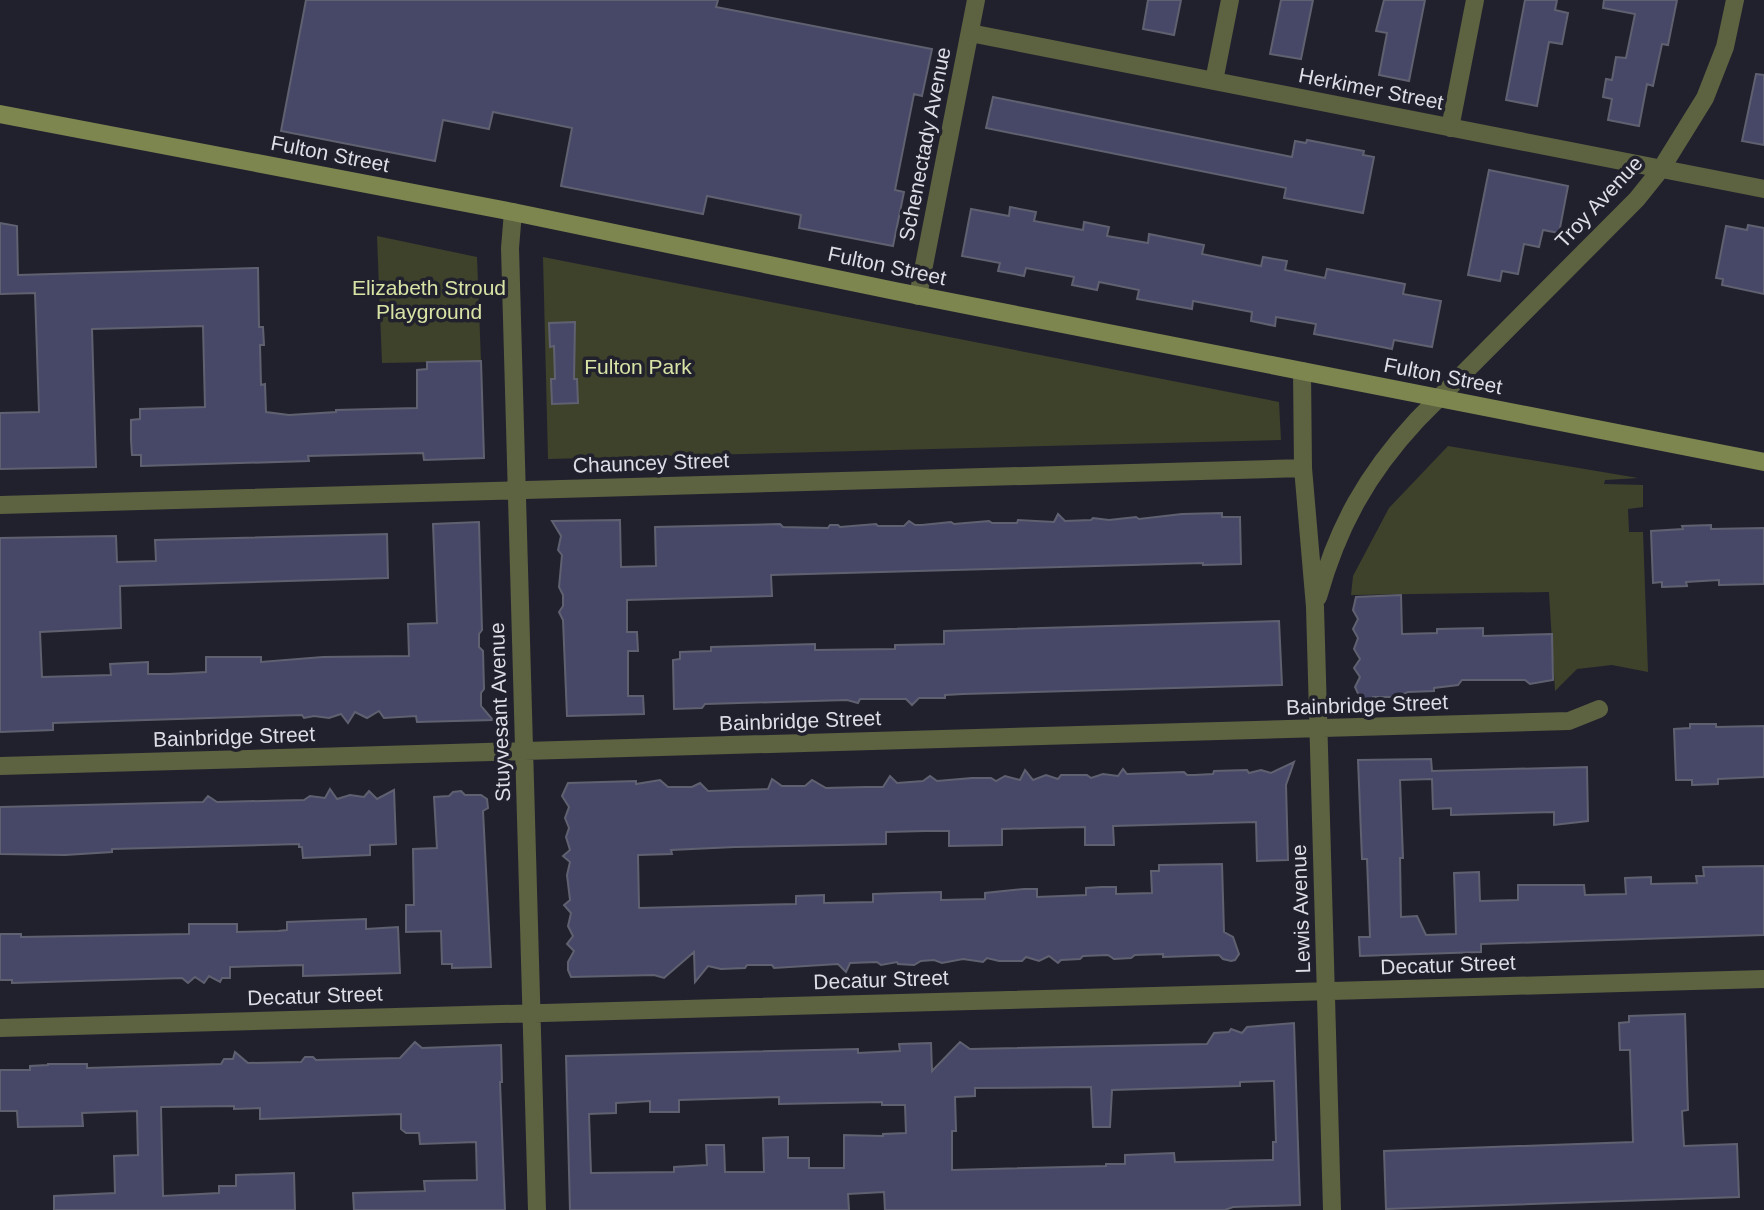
<svg xmlns="http://www.w3.org/2000/svg" width="1764" height="1210" font-family="Helvetica,sans-serif">
<rect width="100%" height="100%" fill="#21212e"/>
<!-- green -->
<path fill="#3e422b" d="M377,236L477,257L481,361L382,363Z
M543,257L1279,402L1281,440L548,459Z
M1448,446L1638,478L1605,480L1604,484L1643,485V507L1628,509L1629,532H1643L1648,672L1612,665L1577,669L1555,691L1549,592L1351,595L1353,576L1389,508Z"/>
<!-- building -->
<path fill="#474867" stroke="#606170" stroke-width="2" fill-rule="evenodd" d="M306,0H718L716,7L932,49L922,96L914,94L895,190L904,192L893,246L799,228L801,215L707,196L703,214L561,186L572,128L493,112L489,129L443,120L435,161L281,131Z
M1148,0H1181L1174,35L1143,29Z
M1281,0H1313L1301,59L1270,54Z
M1384,0H1425L1409,81L1379,75L1387,33L1376,31Z
M1525,0H1557L1555,10L1568,13L1562,44L1549,42L1537,106L1506,100Z
M1604,0H1677L1668,45L1662,44L1653,86L1647,84L1639,126L1608,120L1612,99L1603,97L1606,79L1612,80L1616,57L1626,58L1635,14L1603,8Z
M1756,74L1764,75V145L1742,141Z
M993,97L1292,157L1295,141L1306,143L1307,140L1364,151L1363,155L1374,157L1363,213L1284,198L1286,188L986,128Z
M1489,170L1568,186L1559,233L1543,230L1539,247L1524,244L1518,274L1502,271L1500,281L1468,275Z
M1010,207L1036,212L1034,221L1083,230L1084,222L1109,227L1107,236L1148,243L1149,234L1204,245L1202,254L1261,266L1263,257L1287,261L1285,270L1325,278L1327,269L1405,284L1403,294L1441,301L1432,347L1394,340L1392,349L1367,344L1314,334L1316,324L1276,317L1275,326L1251,321L1252,312L1193,301L1192,309L1137,299L1139,290L1099,282L1097,290L1072,285L1074,277L1026,268L1024,276L998,271L1000,263L962,256L971,209L1009,216Z
M0,223L17,226L18,275L258,268L259,327H263L264,345H260L261,385L265,384L266,412L289,415L336,412V410L417,408V370L427,369V362L481,361L484,458L424,460L423,453L308,456L309,461L141,466V455H132L131,440V420L140,419V409L205,407L203,326L92,329L96,467L0,469V413L39,412L35,293L0,294Z
M1748,225L1764,228V294L1722,285L1723,279L1716,278L1726,226L1747,230Z
M575,322L574,379H577L578,403L552,404L551,379H555L554,346L550,347L549,323Z
M1222,513V517H1240L1241,564L1203,565V563L771,575L772,596L627,600V632H637L638,651H628V696H643L644,714L567,716L563,620L559,612L563,606V595L559,587L562,555L558,550L561,536L552,521L620,520L621,567L656,566L655,527L780,524L783,527L828,528L830,525H838L840,527L876,524L878,526H904L909,521L915,525H922L951,522L954,524L989,521L992,523H1017L1018,520L1054,522L1058,514L1065,521L1091,520L1093,518L1109,520L1136,517L1139,519L1182,514Z
M479,522L482,630L479,634V647L483,651L484,689L481,693V706L493,720L417,722L416,716L384,718L379,711L367,718L355,712L348,723L341,714L329,718L314,716L304,718L302,715L53,723V730L0,732V538L116,536L117,562L156,561L155,540L387,534L388,578L120,586L121,628L40,632L42,677L111,675L110,664L148,662V674H169L206,672V657H261V662L323,657L409,656L408,624L437,623L433,524Z
M1711,525V529L1764,528V584L1719,585V580L1686,582L1687,586L1662,587V582L1653,583L1651,531L1683,529L1682,526Z
M1401,595L1402,634L1437,633V629L1483,628V636L1552,634L1553,680L1530,684L1525,680H1462L1458,685L1434,688V691L1408,692L1397,697H1373L1375,715H1368L1355,687L1360,677L1354,668L1360,659L1354,649L1358,638L1353,629L1358,619L1353,610L1356,597Z
M1279,621L1282,685L963,694L945,695V698H919L912,705L906,699H860L858,703L847,700L705,704L702,708L674,709L673,660L680,659V652L711,651V647L815,644V650L895,649V645L944,644V631Z
M1690,724H1716V727L1764,726V777L1718,779V784L1692,785V780H1676L1674,729L1690,728Z
M1431,759L1432,771L1587,767L1588,821L1554,825V812L1451,815V808L1433,809L1432,779L1400,780L1403,858H1400L1401,917L1417,916L1426,935L1456,934L1454,873L1479,872L1480,901L1518,900V885H1584L1585,895L1626,894L1625,878L1651,877V884L1697,883L1696,876H1704L1703,867L1764,866V935L1481,944V952L1360,956L1359,937H1370L1367,859H1362L1358,760Z
M1294,762L1286,785L1288,860L1257,861L1256,822L1113,826L1114,845H1085V827L1041,828L1002,829V845L949,846V831H925L886,832V844L735,847L671,850L672,854L638,855L639,908L796,904V896L824,895V903L873,902V894L903,893L941,892V900L985,899V893L1024,889H1037V897L1086,895V888L1101,887H1116V894L1152,893L1151,871H1159V865L1222,864L1224,932L1233,937L1239,954L1235,960L1231,961L1223,959L1219,955L1163,957V954L1135,955L1131,958L1114,959L1108,955L1083,956L1080,959L1061,960L1058,963L1049,956L1039,961L1026,957L1022,961H999L987,958L983,962L963,959L942,963L934,960L921,961L914,965L898,964L897,962L881,965L877,962L850,963L846,972L838,964L774,968L772,965H747L745,968L721,969L708,966L695,982L694,952L664,978L654,975L571,977L568,970V962L574,951L567,944L573,936L568,926L571,913L564,905L570,900L567,875L570,862L563,856L570,850L566,837L569,828L565,818L569,807L562,796L568,783L636,781V784L660,780L668,787H692L700,783L708,791L768,789L772,779L782,786H805L812,780L826,788L865,787H883L890,776L897,783L923,781L930,776L937,781L972,778H991L996,781L1005,776L1020,780L1025,770L1033,780L1046,775L1058,779L1061,775H1087L1091,778L1103,774L1118,776L1123,769L1127,774L1184,772L1187,775H1194L1213,774L1214,771L1247,770L1249,773L1261,770L1271,773Z
M330,789L337,799L350,795L364,797L369,791L377,799L394,790L396,844L370,845V855L303,858L302,847H299V844L112,849V852L65,855L0,854V807L203,802L208,796L217,802L304,800L310,796L325,798Z
M461,791L465,795H481L487,799L488,808L483,811L491,967L452,968V964H442L441,931L406,932V905H414L413,849L437,848L434,797L449,796L453,792Z
M366,919V929L398,927L400,973L303,976V965L230,967V978H222L220,982L209,976L204,983L195,977L188,983L182,978L12,983V980H0V934H21V937L189,934V924H237V932L278,931L287,930V922Z
M1685,1014L1688,1110L1682,1111L1684,1146L1737,1144L1739,1197L1386,1209L1384,1151L1633,1142L1630,1050H1620L1619,1023L1629,1022V1016Z
M1294,1023L1300,1205L1233,1207L1225,1210H885L884,1192L848,1194L849,1210H570L566,1056L858,1049V1053L900,1051L899,1044L931,1043L932,1071L960,1042L970,1049L1207,1044L1214,1033L1229,1032L1231,1029L1242,1033L1247,1027ZM1274,1081L1276,1142H1273V1160L1175,1162L1174,1153L1125,1155V1164H1106V1166L952,1170V1131H956L955,1097L975,1096V1088L1091,1087L1093,1127H1110L1112,1090L1240,1086V1082ZM779,1097V1104L882,1102V1105H905L906,1133L883,1134V1136L844,1135V1168H809V1158H788V1137L763,1138L764,1172H725L724,1145H706L707,1165L674,1167V1172L591,1173L589,1114L616,1113V1103L650,1101V1112H679V1100Z
M415,1042L422,1048L501,1045L502,1082H500L505,1210H354L353,1193L425,1191L424,1181L477,1180L476,1142L420,1144L419,1133H406L401,1129V1114L260,1119V1108L234,1109V1106L161,1107L163,1196L219,1193V1186H236V1175L294,1173L295,1210H54V1196L115,1193L114,1156L138,1155L137,1111L82,1113L83,1126L18,1127L17,1111H0V1070H30V1066L48,1065V1064H87V1068L221,1064L224,1059H233L235,1052L248,1063L301,1062L305,1057H313L316,1060L400,1058Z"/>
<g fill="none" stroke-linecap="round" stroke-linejoin="round">
<!-- street -->
<path stroke="#5d6241" stroke-width="18" d="M970,33L1764,189
M1214,81L1230,0
M1450,128L1475,0
M513,212L510,248L537,1210
M918,296L976,0
M1302,371L1303,468L1315,607L1332,1210
M0,505L1303,468
M1318,597C1338,526 1367,474 1417,420L1637,199L1661,169L1705,98L1725,47L1735,0
M0,766L1569,721L1599,709
M0,1028L1764,979"/>
<!-- secondary -->
<path stroke="#7e8650" stroke-width="18" d="M0,114L513,212L895,291L1764,462"/>
</g>
<g text-anchor="middle" stroke-width="7" stroke-linejoin="round" paint-order="stroke">
<!-- street labels -->
<g font-size="21" fill="#dddde6" stroke="#21212e">
<text transform="translate(1371 89) rotate(11)" y="7">Herkimer Street</text>
<text transform="translate(925 144) rotate(-79)" y="7">Schenectady Avenue</text>
<text transform="translate(330 154) rotate(11)" y="7">Fulton Street</text>
<text transform="translate(1599 202) rotate(-47)" y="7">Troy Avenue</text>
<text transform="translate(887 266) rotate(12)" y="7">Fulton Street</text>
<text transform="translate(1443 376) rotate(11)" y="7">Fulton Street</text>
<text transform="translate(651 463) rotate(-2)" y="7">Chauncey Street</text>
<text transform="translate(1367 705) rotate(-2)" y="7">Bainbridge Street</text>
<text transform="translate(500 712) rotate(-92)" y="7">Stuyvesant Avenue</text>
<text transform="translate(800 721) rotate(-2)" y="7">Bainbridge Street</text>
<text transform="translate(234 737) rotate(-2)" y="7">Bainbridge Street</text>
<text transform="translate(1301 909) rotate(-92)" y="7">Lewis Avenue</text>
<text transform="translate(1448 965) rotate(-2)" y="7">Decatur Street</text>
<text transform="translate(881 980) rotate(-2)" y="7">Decatur Street</text>
<text transform="translate(315 996) rotate(-2)" y="7">Decatur Street</text>
</g>
<!-- park labels -->
<g font-size="21" fill="#d9e3a5" stroke="#21212e">
<text x="429" y="295">Elizabeth Stroud<tspan x="429" dy="24">Playground</tspan></text>
<text x="638" y="374">Fulton Park</text>
</g>
</g>
</svg>
